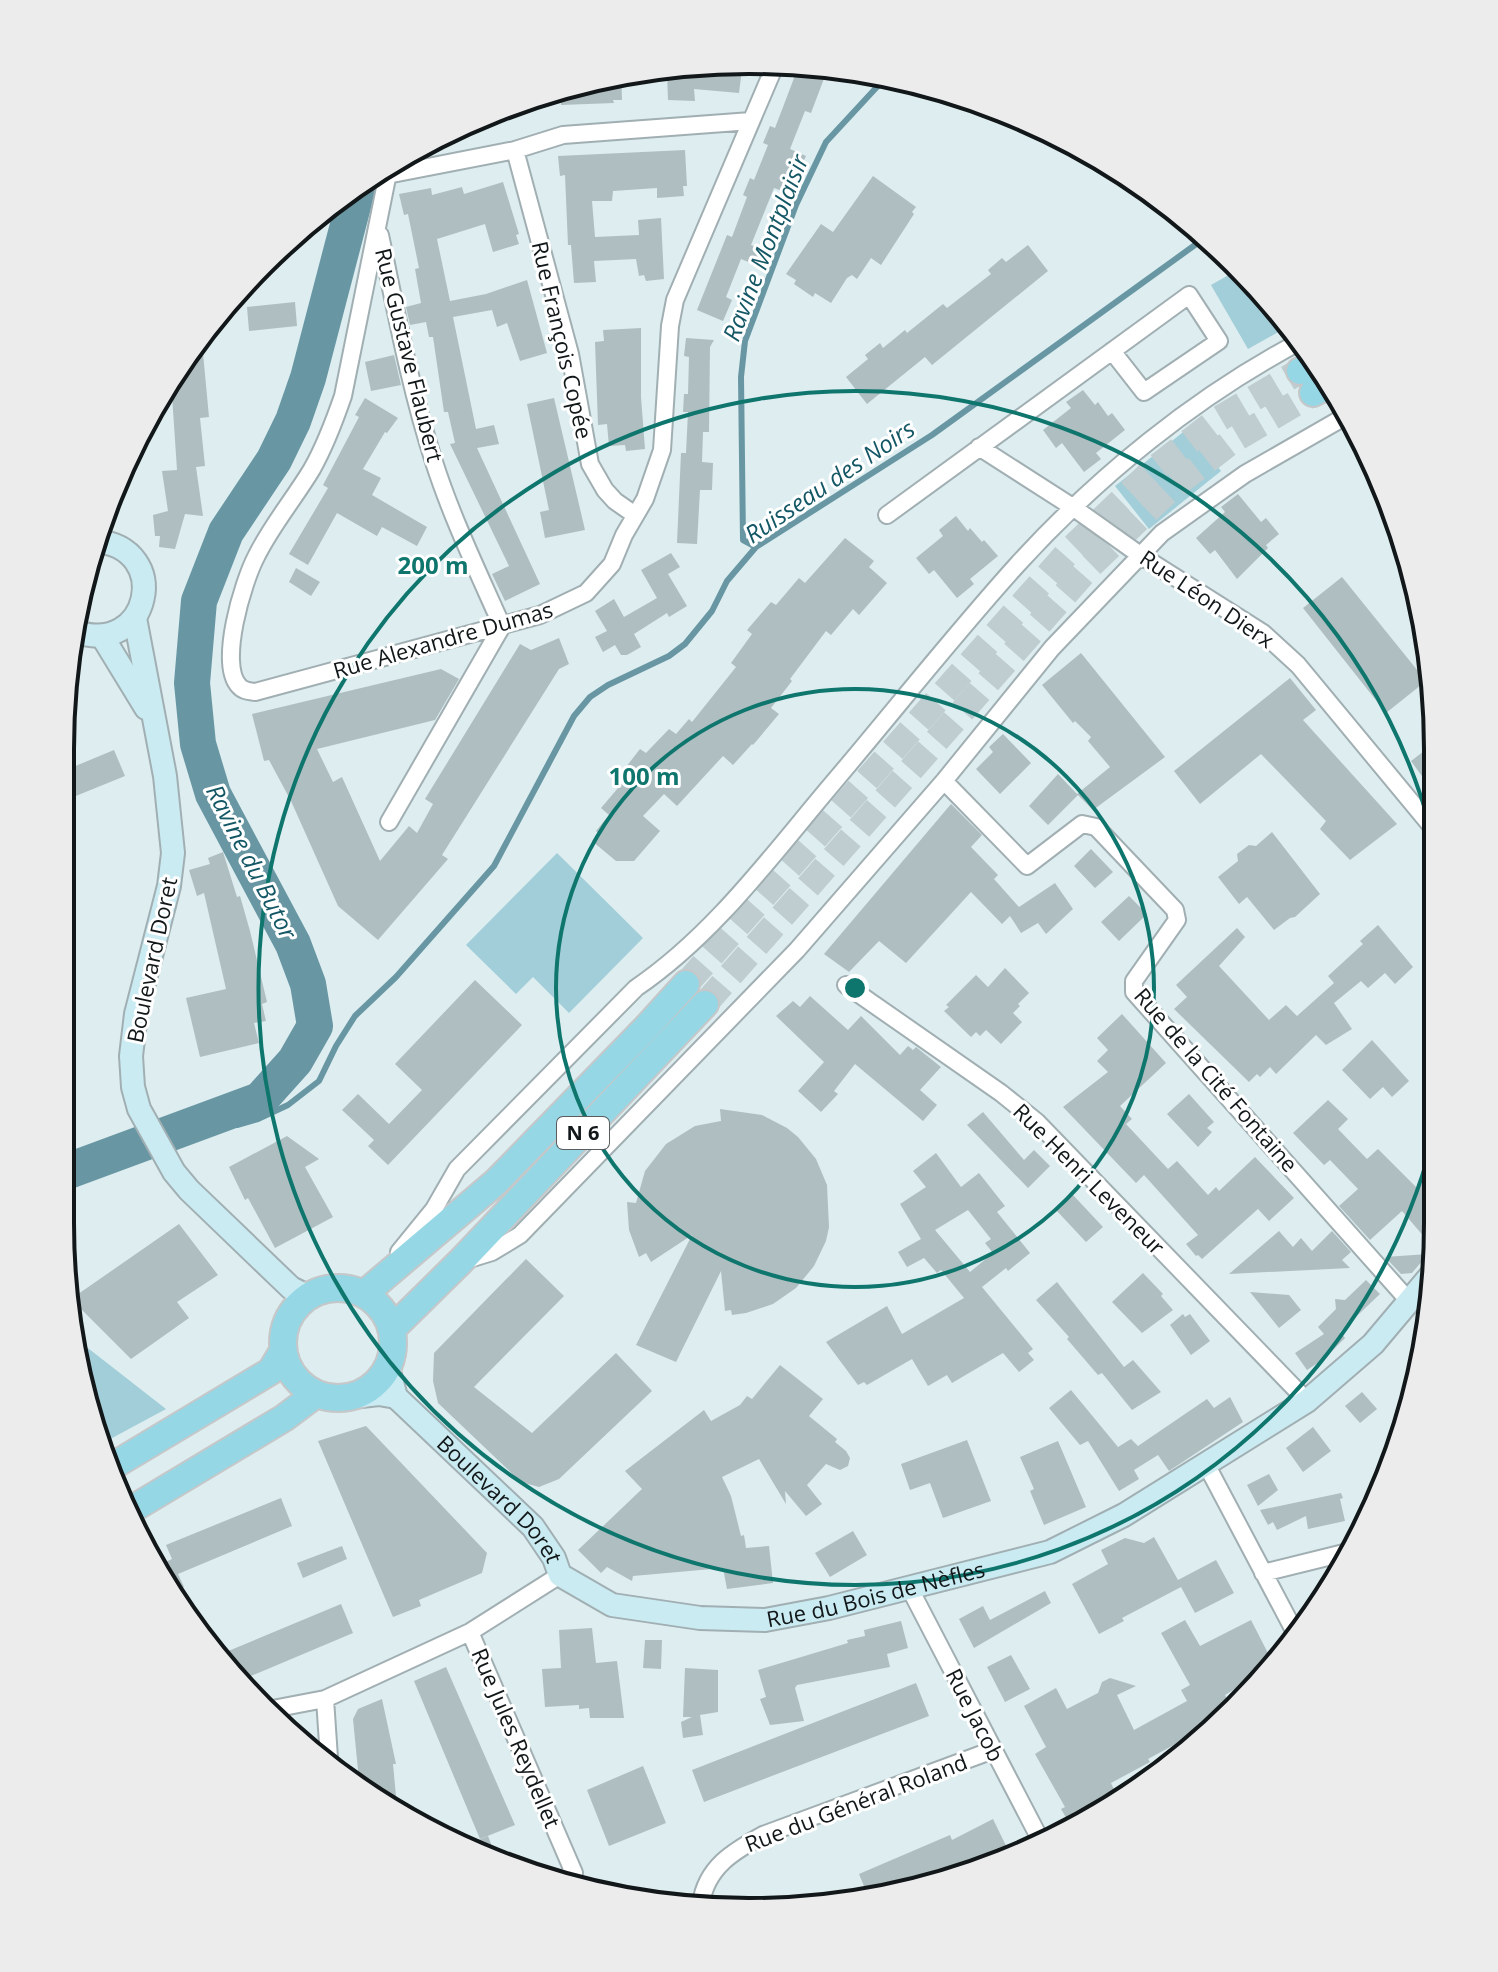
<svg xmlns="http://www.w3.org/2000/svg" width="1498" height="1972" font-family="'Open Sans',sans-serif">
<rect width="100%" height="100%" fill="#ddedf0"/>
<!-- green -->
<path fill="#a1ced8" d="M1241,268L1289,326L1248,349L1211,285Z
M1187,429L1221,471L1149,529L1115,486Z
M557,853L643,938L569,1013L533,977L516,994L466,945Z
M75,1338L166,1409L101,1444L84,1402Z"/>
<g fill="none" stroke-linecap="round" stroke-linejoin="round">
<!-- stream -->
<path stroke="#6897a3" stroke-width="6" d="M756,547L743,540L741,377L745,341L796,205L826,142L888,75
M199,1124L237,1125L258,1119L288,1105L319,1081L336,1046L355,1016L396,977L494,866L574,716L590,697L608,685L669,656L685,644L712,611L727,581L756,547L932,435L1206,237"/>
<!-- river -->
<path stroke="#6897a3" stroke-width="36" d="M60,1174L260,1100L295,1061L315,1026L308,984L293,944L213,794L198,744L192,683L199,601L226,532L274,460L293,421L308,378L359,183"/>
</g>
<!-- building -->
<path fill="#afbec1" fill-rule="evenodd" d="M743,61L739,93L694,89L695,101L668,100L667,73L673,72V67Z
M799,65L828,68L811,113L805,111L790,149L806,156L788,193L774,188L751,245L762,249L756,265L741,259L726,297L732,300L723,321L697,310L727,235L732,237L747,197L743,195L750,178L754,180L768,145L763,143L770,126L775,128Z
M621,74L622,100H613L614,103L561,105V90L610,75Z
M685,150L687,186H683L684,196L657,198V188L613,191L612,201H592L595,237L639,235L638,220L661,218L664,279L646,281L644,275L639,276L636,259L594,261L596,282L574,283L571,245H568L565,175L560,176L558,156Z
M873,176L916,207L912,212L914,214L881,265L871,258L857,279L852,275L847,278L831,303L815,293L813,297L794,284L796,280L786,274L821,224L833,232Z
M503,182L519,234L516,235L519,244L493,252L485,224L437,239L450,301L486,294L527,280L547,353L520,361L507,323L497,327L492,310L453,317L476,429L494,425L499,444L477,448L540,584L505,601L492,574L509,566L450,444L455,443L448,412H444L433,337H429L426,322L410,325L406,307L421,303L415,269L419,268L408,214L404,215L399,194L431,188L432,195L462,187L464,194Z
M1028,245L1048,271L932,365L925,357L867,404L846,377L868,359L865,355L880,343L883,348L905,330L907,333L943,304L947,308L991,274L988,270L1002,258L1006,262Z
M295,302L297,326L249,331L247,307Z
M641,328V397L645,449L626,451L625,445L609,446L607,424L598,425L595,342L604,341L603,330Z
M201,332L209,417L200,418L205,466L196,467L203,516L185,514L175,549L159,547L160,536H155L153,515L168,511L162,471L177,470L171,380Z
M686,338L714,340L710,347L709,432H703L702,462L713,463L712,490H700L697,544L677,543L681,453H686L688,412H683L684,394H688L689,357L684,356Z
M394,355L401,385L371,391L365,362Z
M1083,390L1095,405L1098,402L1108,416L1112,413L1125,430L1096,453L1101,459L1084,472L1062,443L1056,448L1043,430L1071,408L1066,402Z
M365,398L398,418L387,433L385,432L363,469L381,478L372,495L427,527L417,546L382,527L377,536L337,513L308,565L289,554L328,488L323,485L359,417L355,415Z
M554,398L585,530L545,538L540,512L549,510L527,404Z
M1238,494L1261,522L1266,518L1279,534L1266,545L1268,548L1237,579L1215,550L1210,554L1196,538L1225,512L1221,507Z
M956,516L968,531L970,528L982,542L984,540L998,556L970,579L974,584L957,598L934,570L929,574L916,558L943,536L939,530Z
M845,538L874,561L869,567L887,583L859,615L853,609L831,635L826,631L790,679L792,681L771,708L779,714L753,745L752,744L733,765L723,756L677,806L664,794L643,816L660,831L634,861H616L592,841L598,833L596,831L609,815L601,808L624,781L619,776L640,749L646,753L669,729L676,734L689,719L692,722L736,667L731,663L752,634L747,630L771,602L776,605L799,578L805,583Z
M671,553L680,567L668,574L687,606L669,617L667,613L634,634L641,647L627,655H621L615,645L603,652L595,637L607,631L595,611L614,599L624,617L657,598L641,570Z
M296,568L320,582L311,596L289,582Z
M1342,577L1426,681L1386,713L1303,608Z
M559,638L569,664L559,669L442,855L448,859L378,940L338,906L291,801L269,760L264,761L252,714L441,669L459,679L435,720L317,749L333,782L342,777L380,861L409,826L417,833L433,804L425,799L520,644L531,650Z
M1081,653L1165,757L1093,810L1078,795L1048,825L1029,806L1058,774L1077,794L1110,767L1088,741L1091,737L1075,721L1073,723L1042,685Z
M1290,678L1316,710L1303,720L1397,824L1350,860L1320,829L1326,821L1261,754L1200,804L1174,771Z
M1003,734L1031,763L1000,794L976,769L993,752L989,747Z
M1432,745V790L1411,761Z
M114,750L125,776L61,802V772Z
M951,804L982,835L971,847L998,875L994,879L1019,907L1055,883L1073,909L1046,934L1038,923L1021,933L1010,916L1002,924L971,892L906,963L879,941L849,972L824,954Z
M1272,832L1320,894L1295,917L1290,918L1274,930L1247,897L1239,904L1218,877L1238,861L1237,854L1249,845L1256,846Z
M1091,849L1113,872L1095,888L1074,866Z
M223,852L237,897L240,896L250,931L267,1002L262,1004L266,1021L254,1023L259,1043L200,1057L186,998L226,989L204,893L197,896L189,870L210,864L208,858Z
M1129,896L1147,914L1119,941L1101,922Z
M1378,925L1413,967L1395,984L1385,973L1368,988L1361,981L1334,1003L1352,1029L1326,1045L1316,1035L1276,1074L1270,1067L1260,1077L1257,1074L1249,1082L1174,1009L1187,997L1176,985L1237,928L1245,937L1219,966L1269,1020L1286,1005L1297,1016L1334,983L1328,976L1363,944L1360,941Z
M1005,968L1029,993L1018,1004L1020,1006L1013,1013L1022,1022L1001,1044L986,1030L980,1036L976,1032L971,1037L944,1011L949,1007L946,1005L976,975L988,987Z
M475,980L522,1025L388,1165L368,1146L374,1140L342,1110L358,1094L389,1124L422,1090L395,1064Z
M810,996L848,1030L861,1016L900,1055L908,1046L913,1050L916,1047L941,1067L920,1090L937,1105L923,1121L855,1064L834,1091L838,1094L821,1112L798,1091L824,1062L776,1016L793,1001L800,1007Z
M1122,1014L1166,1063L1120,1106L1132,1119L1126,1124L1168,1169L1177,1161L1208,1195L1216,1187L1219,1191L1255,1157L1294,1198L1269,1221L1258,1209L1202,1259L1198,1255L1196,1256L1186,1244L1198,1235L1144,1175L1136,1183L1063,1107L1108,1072L1097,1061L1108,1050L1097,1038Z
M1372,1040L1409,1081L1392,1097L1383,1087L1370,1099L1342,1070Z
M1189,1094L1214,1122L1207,1128L1212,1132L1198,1147L1167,1114Z
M1328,1100L1348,1119L1338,1129L1367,1159L1378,1149L1417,1188L1432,1173V1246L1402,1211L1370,1240L1339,1206L1358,1189L1330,1160L1324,1165L1293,1133Z
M720,1109L762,1115L787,1128L798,1137L816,1159L827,1185L829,1227L826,1241L814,1266L796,1288L773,1304L746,1313L732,1315L731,1310L725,1311L721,1271L676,1362L636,1345L692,1235L651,1262L646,1253L639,1257L629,1230L627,1202L636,1203L645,1171L666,1144L695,1126L721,1121Z
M983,1112L1024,1160L1034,1150L1050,1166L1028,1188L967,1125Z
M287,1136L319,1159L305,1167L333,1217L275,1248L248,1198L245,1200L229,1167Z
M936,1153L961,1187L979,1173L1005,1206L997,1212L1030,1253L1008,1271L1006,1268L982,1287L1033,1349L1028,1353L1034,1360L1019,1372L1003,1353L952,1383L947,1375L928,1386L912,1359L867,1385L864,1382L858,1385L826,1342L887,1306L902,1334L964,1298L941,1270L937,1273L924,1258L907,1267L898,1252L921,1239L900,1204L926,1187L913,1171ZM968,1210L991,1239L985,1243L993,1253L970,1272L935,1230Z
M1073,1195L1103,1227L1086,1242L1056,1210Z
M179,1224L218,1275L177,1302L189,1318L131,1359L71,1299Z
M1279,1231L1293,1247L1301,1238L1312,1251L1332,1231L1351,1252L1342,1260L1350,1268L1229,1274Z
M1428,1254L1412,1273L1401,1274L1385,1257Z
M526,1259L564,1296L474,1387L532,1433L616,1353L652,1391L559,1479L539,1487L521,1482L438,1403L433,1381L434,1353Z
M1143,1273L1163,1294L1161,1296L1173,1310L1142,1333L1112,1302Z
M1366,1280L1380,1294L1340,1332L1345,1338L1324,1359L1307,1370L1295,1353L1324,1334L1318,1327L1336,1309L1335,1299L1345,1300Z
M1057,1282L1124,1367L1133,1360L1161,1392L1132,1410L1102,1373L1098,1375L1067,1339L1069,1337L1036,1300Z
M1250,1292L1289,1295L1301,1310L1279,1328Z
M1183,1314L1185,1317L1190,1314L1210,1341L1191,1355L1170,1325Z
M780,1365L823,1399L809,1416L837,1439L835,1442L846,1451L850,1458L848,1466L840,1470L826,1464L807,1485L822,1504L806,1516L785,1491L786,1504L759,1459L722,1477L731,1496L741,1536L744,1535L746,1548L769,1546L773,1583L727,1589L723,1568L633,1576L632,1581L607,1567L601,1573L578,1550L642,1489L625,1471L704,1410L711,1421L740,1405L747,1396L752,1399Z
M1071,1390L1118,1447L1131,1439L1138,1446L1207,1399L1214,1408L1230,1397L1243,1422L1169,1471L1158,1455L1134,1470L1139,1479L1119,1491L1088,1441L1080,1445L1049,1408Z
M1362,1392L1377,1409L1360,1423L1345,1406Z
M366,1426L487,1553L482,1573L419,1600L421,1606L393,1617L318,1441Z
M1313,1427L1331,1451L1303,1472L1286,1448Z
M967,1440L991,1501L943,1518L930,1483L910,1490L901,1464Z
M1058,1441L1086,1507L1044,1525L1030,1491L1034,1489L1020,1457Z
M1269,1474L1278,1490L1258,1506L1247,1485Z
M1341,1493L1343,1498L1340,1499L1345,1521L1308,1529L1306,1516L1277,1530L1273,1522L1268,1525L1260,1510Z
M281,1498L292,1526L178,1574L184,1587L171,1592L153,1568L172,1559L166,1545Z
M853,1531L867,1555L830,1577L815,1553Z
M1154,1537L1178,1580L1216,1560L1234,1593L1195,1613L1181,1587L1122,1618L1124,1621L1099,1634L1072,1584L1108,1564L1101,1550L1125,1538L1144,1543Z
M342,1546L347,1559L303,1578L297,1563Z
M1045,1591L1051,1603L974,1648L959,1619L983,1606L990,1620Z
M341,1604L353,1633L239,1681L237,1678L226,1652Z
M1185,1620L1200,1646L1251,1620L1274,1665L1261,1680L1258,1675L1225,1695L1234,1712L1207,1734L1204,1730L1193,1736L1192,1735L1148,1759L1150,1762L1111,1783L1120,1802L1071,1826L1061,1809L1065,1807L1035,1754L1046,1747L1024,1706L1056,1688L1067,1709L1098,1693L1102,1682L1110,1678L1136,1686L1117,1695L1134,1730L1187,1701L1181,1690L1190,1685L1161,1633Z
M901,1621L908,1648L887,1654L890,1667L797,1685L795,1688L804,1721L770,1725L760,1699L766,1697L758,1670L848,1643L847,1640L865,1636L864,1630Z
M592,1628L596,1663L617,1661L624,1718H590L589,1708L579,1709V1705L545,1707L542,1669L561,1668L559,1630Z
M645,1640H662L661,1669L643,1668Z
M1011,1655L1030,1689L1005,1702L987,1667Z
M446,1667L515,1825L480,1839L414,1681Z
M685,1668L718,1670V1712L700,1715L703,1735L683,1738L681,1722L692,1717H683Z
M916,1683L929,1716L704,1802L692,1770Z
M382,1699L396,1764H393L397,1807L359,1780L353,1719L358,1709Z
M643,1766L666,1823L609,1846L587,1790Z
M993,1819L1011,1856L981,1870L977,1863L925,1884L868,1896L859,1874L950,1835L952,1840Z
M488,1836L497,1859L462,1847Z"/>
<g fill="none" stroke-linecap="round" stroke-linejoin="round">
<!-- primary-tunnel -->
<path stroke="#bfcdd0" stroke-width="26" stroke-dasharray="26 13" stroke-linecap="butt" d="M686,984L1071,549L1154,469L1217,420L1300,371
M705,1004L1089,567L1170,489L1232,441L1313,393"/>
<defs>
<path id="street" d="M515,150L570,354L590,464L605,490L615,501L635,515
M390,163L343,396C334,422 325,446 312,469C294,499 271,526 256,557C243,582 218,664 239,686C243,691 249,691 255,692L540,615L586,593L612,564L624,535L645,499L662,450L670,326L675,300L776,63
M387,175L515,150L563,135L751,121
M380,235C396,311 410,388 434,462C452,518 478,572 502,626
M979,447L1074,508L1140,555L1263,633L1298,665L1432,827
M887,515L1189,295L1219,341L1144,392L1112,351
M944,781L1027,866L1082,824L1096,827L1175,910L1177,920L1134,981V992L1409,1301
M389,822L502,626
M846,985L1001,1093L1037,1122L1307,1401
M399,1252L434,1209L457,1169L636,988C714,935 772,855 833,783C894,711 953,636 1017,565C1097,477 1195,397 1301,341
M466,1260L492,1252L520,1235L797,950L944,781L1052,648L1162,533L1245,474L1346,416
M1206,1464L1297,1636
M1263,1573L1348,1552
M910,1589L1041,1841
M470,1632L574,1873L559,1880
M325,1699L329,1758
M262,1711L325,1699L470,1632L560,1575
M701,1904C706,1867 734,1851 763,1835L993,1750"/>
<g id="secondary">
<path d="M135,618L165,776L173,853L169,886L136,1014L131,1056L133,1087L139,1109L174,1172L189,1190L291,1288L309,1297"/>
<path d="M74,631C150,659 174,547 95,541"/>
<path d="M102,636L146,708"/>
<path id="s1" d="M388,1368L396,1397L533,1527L554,1558L560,1575L612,1605L700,1618L765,1620L829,1608L1050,1552L1124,1515L1307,1401L1373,1344L1432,1274"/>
<path d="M352,1397L379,1394L396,1397"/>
</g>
<path id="primary" d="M1300,371L1319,362
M1313,393L1331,384
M283 1343a55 55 0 1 1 110 0a55 55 0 1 1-110 0Z
M364,1294L496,1182L646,1028L686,984
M392,1329L461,1261L705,1004
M111,1467L271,1371L283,1351
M129,1511L284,1418L316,1394"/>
</defs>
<!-- street casing -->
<use href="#street" stroke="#a1afb3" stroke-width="20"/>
<!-- secondary casing -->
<use href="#secondary" stroke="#a1afb3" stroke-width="26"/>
<!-- primary casing -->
<use href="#primary" stroke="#c6c7c8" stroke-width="30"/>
<!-- street -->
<use href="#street" stroke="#fff" stroke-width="16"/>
<!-- secondary -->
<use href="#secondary" stroke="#caebf2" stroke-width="22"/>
<!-- primary -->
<use href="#primary" stroke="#96d7e5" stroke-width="26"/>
</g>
<!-- distance rings -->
<g fill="none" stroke="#0f766e" stroke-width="4">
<circle cx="855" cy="988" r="299"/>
<path d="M1432 1143A597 597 0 1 1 1432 833"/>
</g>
<g text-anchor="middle" stroke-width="6" stroke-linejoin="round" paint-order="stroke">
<!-- shield labels -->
<rect fill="#fff" stroke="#595d5e" stroke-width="2" x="557" y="1117" width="52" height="32" rx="6"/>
<g font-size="20" font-weight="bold" fill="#121719">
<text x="583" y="1140">N 6</text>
</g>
<!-- street labels -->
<g font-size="22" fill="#121719" stroke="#fff">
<text transform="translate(562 340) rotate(77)" y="8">Rue François Copée</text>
<text transform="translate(409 355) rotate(76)" y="8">Rue Gustave Flaubert</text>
<text transform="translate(1207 599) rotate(34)" y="8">Rue Léon Dierx</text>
<text transform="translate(443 640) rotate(-16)" y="8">Rue Alexandre Dumas</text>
<text transform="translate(152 960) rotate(-78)" y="8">Boulevard Doret</text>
<text transform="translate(1216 1080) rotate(49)" y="8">Rue de la Cité Fontaine</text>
<text transform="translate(1089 1179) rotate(45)" y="8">Rue Henri Leveneur</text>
<text dy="8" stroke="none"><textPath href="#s1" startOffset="176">Boulevard Doret</textPath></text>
<text dy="8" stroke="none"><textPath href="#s1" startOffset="602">Rue du Bois de Nèfles</textPath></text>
<text transform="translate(975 1715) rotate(63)" y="8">Rue Jacob</text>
<text transform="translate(516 1738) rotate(67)" y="8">Rue Jules Reydellet</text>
<text transform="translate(856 1803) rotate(-21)" y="8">Rue du Général Roland</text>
</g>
<!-- water labels -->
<g font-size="24" font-style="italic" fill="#145765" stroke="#fff">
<text transform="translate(766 248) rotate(-69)" y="8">Ravine Montplaisir</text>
<text transform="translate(830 482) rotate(-34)" y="8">Ruisseau des Noirs</text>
<text transform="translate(251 862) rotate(63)" y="8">Ravine du Butor</text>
</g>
</g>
<!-- crop -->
<path d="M0 0H1498V1972H0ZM749 74H749A675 675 0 0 1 1424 749V1223A675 675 0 0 1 749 1898H749A675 675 0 0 1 74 1223V749A675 675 0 0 1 749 74Z" fill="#ececed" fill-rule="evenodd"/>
<path fill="none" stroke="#121719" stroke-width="4" d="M749 74H749A675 675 0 0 1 1424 749V1223A675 675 0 0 1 749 1898H749A675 675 0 0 1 74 1223V749A675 675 0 0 1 749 74Z"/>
<circle cx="855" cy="988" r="12" fill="#0f766e" stroke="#fff" stroke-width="4"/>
<g font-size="24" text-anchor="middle" font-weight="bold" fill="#0f766e" stroke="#fff" stroke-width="6" stroke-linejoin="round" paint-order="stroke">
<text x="433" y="574">200 m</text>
<text x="644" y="785">100 m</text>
</g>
</svg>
